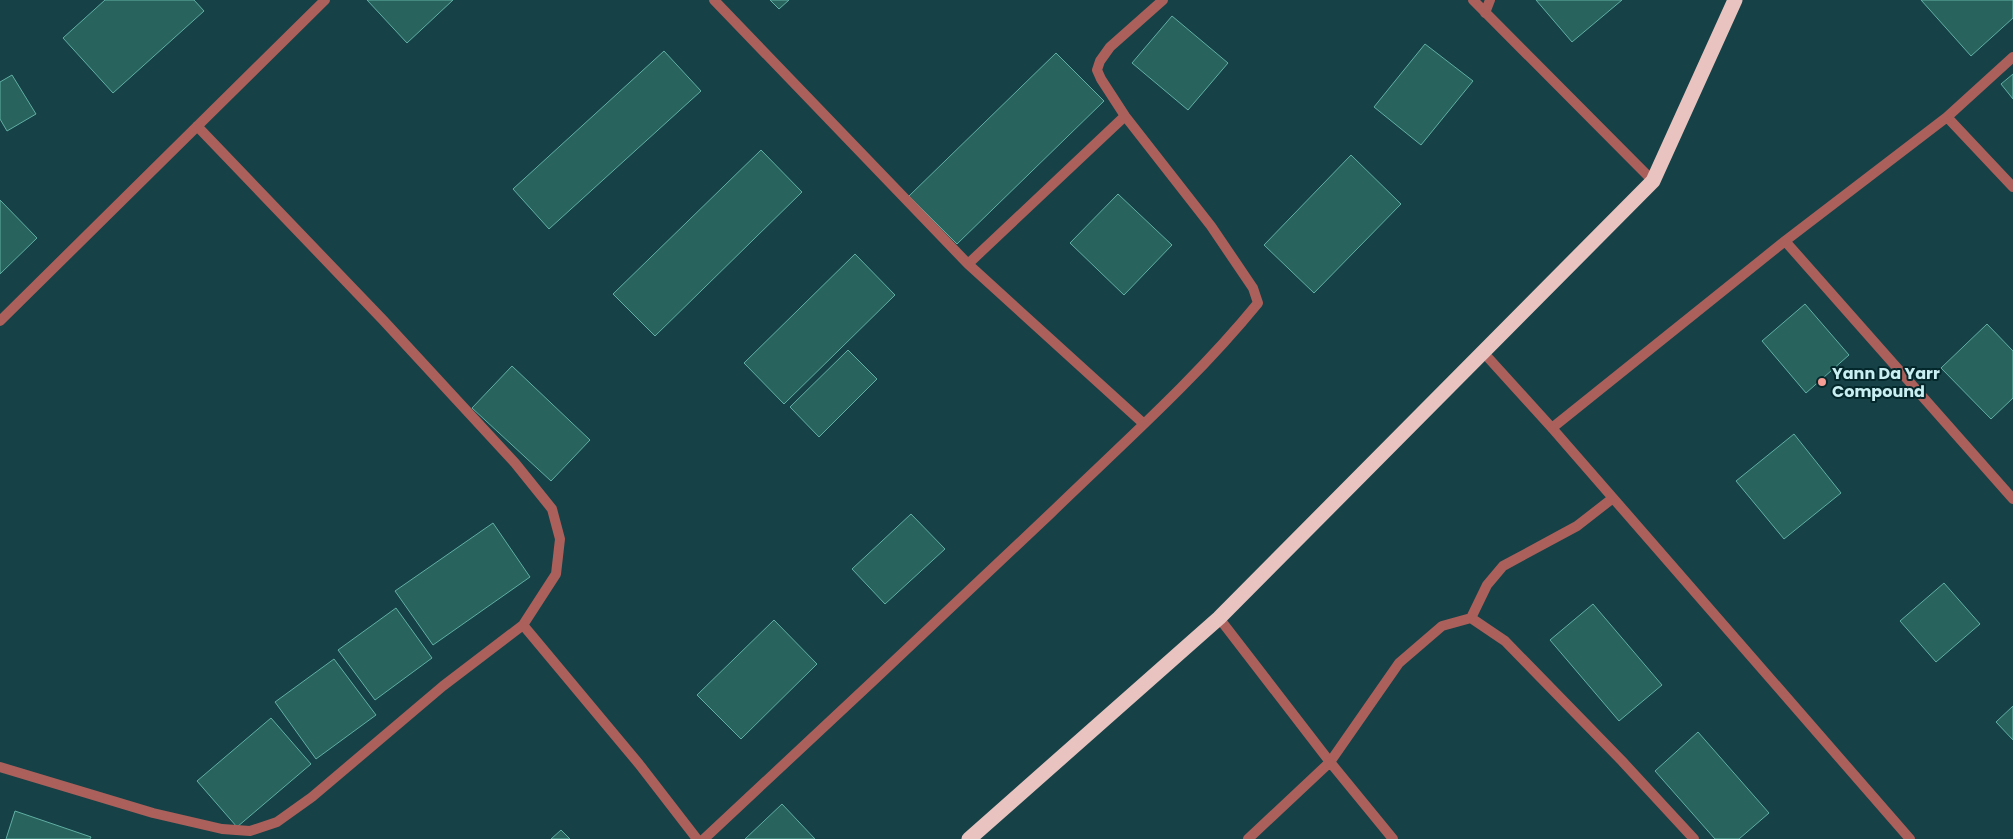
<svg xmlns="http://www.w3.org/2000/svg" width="2013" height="839" font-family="Poppins,sans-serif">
<rect width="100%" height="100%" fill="#164146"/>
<!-- building -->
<path fill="#28645d" stroke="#61afa5" d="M105,0H194L204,11L113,93L63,38Z
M367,0H453L407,43Z
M770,0H789L779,9Z
M1536,0H1622L1572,42Z
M1921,0H2013V18L1971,56Z
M1172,16L1228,63L1188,110L1132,63Z
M1425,44L1473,81L1421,145L1374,107Z
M664,51L701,91L549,229L513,189Z
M1056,53L1104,101L957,244L909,196Z
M2013,74V99L2001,84Z
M12,75L36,114L7,131L0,119V82Z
M761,150L802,192L655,336L613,294Z
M1351,155L1401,204L1314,293L1264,245Z
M1118,194L1172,245L1124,295L1070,243Z
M0,200L37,238L0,274Z
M855,254L895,295L784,404L744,363Z
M1805,304L1849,355L1806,393L1762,341Z
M1987,324L2013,351V398L1991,419L1941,368Z
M848,350L877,379L819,437L790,407Z
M512,366L590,440L551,481L472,408Z
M1794,434L1841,493L1784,539L1736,481Z
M911,514L945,549L885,604L852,569Z
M493,523L530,577L433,645L395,591Z
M1944,583L1980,624L1936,662L1900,621Z
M1593,604L1662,685L1619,721L1550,640Z
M396,608L432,658L375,700L338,650Z
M774,620L817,664L741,739L697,695Z
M334,659L376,715L316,759L275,702Z
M2013,706V740L1996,722Z
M271,718L311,764L237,827L197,781Z
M1698,732L1769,813L1739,839H1715L1655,771Z
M782,804L815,839H745Z
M15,811L91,837L90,839H6Z
M561,830L570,839H551Z"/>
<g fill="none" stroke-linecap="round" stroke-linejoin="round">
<!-- street -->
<path stroke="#ab605b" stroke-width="10" d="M714,0L968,264L1144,424
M1473,0L1653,181
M1485,13L1490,0
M1947,117L2013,187
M1785,241L2013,499
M968,264L1125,116
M0,321L325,0
M1483,352L1552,428L1910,839
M1552,428L1785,241L1947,117L2013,57
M1219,618L1330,762L1393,839
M1471,618L1487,585L1503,566L1577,526L1613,498
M523,625L639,764L697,839
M0,767L153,813L222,829L250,831L277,822L312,797L443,686L523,625L556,574L560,539L552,509L515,463L383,320L197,126
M704,839C820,731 936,622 1051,513C1121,445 1196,379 1258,303L1253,288L1211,226L1125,116L1101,79L1097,70L1100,61L1110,47L1163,0
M1248,839L1330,762L1399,663L1442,626L1471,618L1505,641L1622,761L1694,839"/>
<!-- highway -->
<path stroke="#e8c3bf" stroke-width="15" d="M969,839L1219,618L1653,181L1735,0"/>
</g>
<!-- markers -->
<circle fill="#f59c95" stroke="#03272a" stroke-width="2" cx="1822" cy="382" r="5"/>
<g text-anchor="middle" stroke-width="4" stroke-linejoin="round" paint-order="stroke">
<!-- poi labels -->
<g font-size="16" font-weight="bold" fill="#c9eff3" stroke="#03272a" text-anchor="start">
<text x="1832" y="379">Yann Da Yarr<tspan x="1832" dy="18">Compound</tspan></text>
</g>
</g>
</svg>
